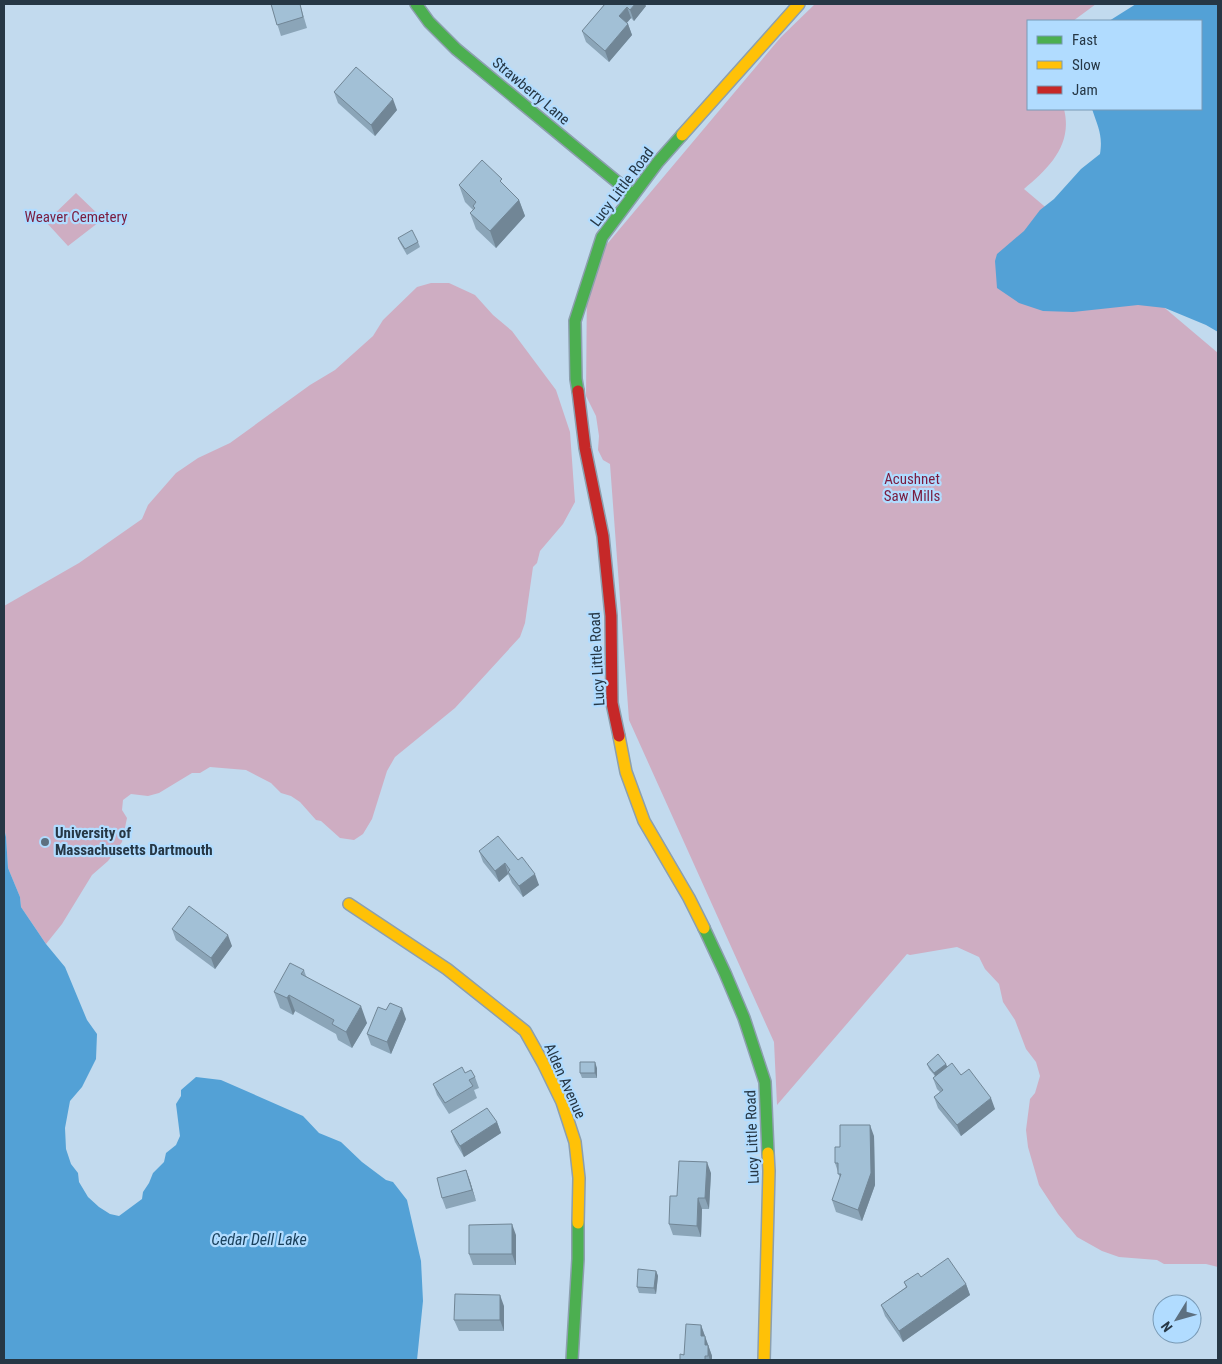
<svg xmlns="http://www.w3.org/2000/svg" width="1222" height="1364" font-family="'Roboto Condensed',sans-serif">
<rect width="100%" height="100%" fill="#c2daee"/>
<!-- green -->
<path fill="#ceadc2" d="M815,4H1096L1073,21H1028V109H1064C1073,145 1049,168 1024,189L1218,353V1267L1206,1264H1164L1157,1260L1119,1257L1102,1251L1077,1237L1058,1214L1039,1185L1028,1147L1026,1130L1030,1099L1035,1093L1040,1076L1036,1062L1026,1049L1015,1020L1003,1002L999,984L985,969L979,957L957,947L910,955L907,954L777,1105L774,1042L629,720L610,464L603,460L598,450L599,436L596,416L586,396L587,281L602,250L781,37Z
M76,193L103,219L68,246L46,222Z
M431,283H449L475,295L493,315L512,331L556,390L570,432L575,502L563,524L540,551L537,563L533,567L525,623L520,637L455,708L395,757L387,771L372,819L363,834L354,840L340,838L321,821L316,820L300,802L291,796L281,793L271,783L246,770L210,767L200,773H192L159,793L148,796L131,794L123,800L122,810L127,818L122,842L108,861L92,875L62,924L46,944L21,907L20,897L8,868L6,837L4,827V606L79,563L142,519L148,505L176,473L198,458L230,443L310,385L335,370L373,336L383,320L417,287Z"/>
<!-- water -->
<path fill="#53a1d6" d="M1136,4H1218V332L1206,325L1165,308L1138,305L1073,312L1043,311L1019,303L997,288L995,261L997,254L1024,231L1040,210L1054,199L1081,169L1100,154C1103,135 1098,127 1092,109H1201V21H1109Z
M4,828L6,837L8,868L20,897L21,907L46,944L65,967L87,1020L97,1034L96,1059L82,1087L70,1101L65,1128L66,1149L71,1164L78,1173L79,1182L88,1197L99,1207L110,1214L119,1216L142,1199L143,1192L149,1183L153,1173L164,1162L166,1153L176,1145L180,1136L176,1104L181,1096V1090L196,1077L221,1080L303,1116L319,1133L341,1142L362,1162L386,1180L393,1182L407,1200L421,1261L423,1301L417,1360H4Z"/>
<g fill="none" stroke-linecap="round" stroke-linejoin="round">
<defs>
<path id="fast" d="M416,4L429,22L456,49L633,195
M578,391L576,379L575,321L602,237L658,162L682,135
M704,928L725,973L744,1018L765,1082L768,1153
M572,1360L578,1259V1223"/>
<path id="slow" d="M682,135L799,4
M619,736L626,772L644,821L689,898L704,928
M349,904L447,969L525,1031L543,1063L562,1102L575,1142L579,1178L578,1223
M764,1360L769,1171L768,1153"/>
<path id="jam" d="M578,391L585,448L603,536L611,616L612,703L619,736"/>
</defs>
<!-- fast casing -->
<use href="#fast" stroke="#8c9fae" stroke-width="14"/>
<!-- slow casing -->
<use href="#slow" stroke="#8c9fae" stroke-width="14"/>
<!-- jam casing -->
<use href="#jam" stroke="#8c9fae" stroke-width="14"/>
<!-- fast -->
<use href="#fast" stroke="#4caf50" stroke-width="11"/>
<!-- slow -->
<use href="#slow" stroke="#ffc107" stroke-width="11"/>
<!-- jam -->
<use href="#jam" stroke="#c62828" stroke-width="11"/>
</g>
<!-- wall -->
<path fill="#8ba5b8" d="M271,4H300L307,28L281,36Z
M605,4L646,6L634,21L631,18L627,23L628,24L632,35L609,62L586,42L582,31Z
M334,92L397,110L375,136L338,103Z
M459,185H504L519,200L525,216L496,248L476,229L470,213L473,210L465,202Z
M398,238L418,242L420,247L407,255L400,243Z
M479,851L518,860L539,885L523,897L512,883L508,874L499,882L483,862Z
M172,929L232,946L215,969L176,940Z
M304,970L306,976L367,1023L352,1048L338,1040L336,1034L295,1011L293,1015L280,1008L274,992Z
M406,1019L391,1054L371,1045L367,1034Z
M927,1064H946L947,1067L961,1075L995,1109L961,1136L938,1108L934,1097L940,1092L937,1089L933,1078L935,1076L929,1069Z
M597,1068V1078H582L580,1073Z
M465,1073L475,1077L479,1088L474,1090L477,1098L449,1114L437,1095L433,1084Z
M497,1122L501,1133L464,1157L455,1142L451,1131Z
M874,1136L875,1185L862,1221L836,1212L832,1200L840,1178L835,1163L840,1147Z
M466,1170L470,1181L476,1201L446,1209L442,1198Z
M711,1173L709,1209H702L701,1237L673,1235L669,1224L677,1196Z
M516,1235V1265H473L469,1254Z
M656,1271L658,1276L656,1294L639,1293L637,1287Z
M921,1277L966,1284L970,1295L903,1342L885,1316L881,1305L906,1287L904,1282Z
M504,1306V1331H459L454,1320Z
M701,1325L712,1356V1360H680Z"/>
<!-- shaded-wall -->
<path fill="#718696" d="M635,4H645L646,6L634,21L630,10Z
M627,7L631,18L623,27L619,16Z
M628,24L632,35L609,62L605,51Z
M393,99L397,110L375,136L371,125Z
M519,200L525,216L496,248L490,231Z
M505,863L508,874L499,882L495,871Z
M535,874L539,885L523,897L519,886Z
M228,935L232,946L215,969L211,958Z
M289,995L295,1011L293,1015L287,998Z
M361,1006L367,1023L352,1048L346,1032Z
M402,1008L406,1019L391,1054L387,1042Z
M595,1062L597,1068V1078L595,1073Z
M946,1064L948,1069L936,1079L934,1073Z
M991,1098L995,1109L961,1136L957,1125Z
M497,1122L501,1133L464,1157L460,1146Z
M870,1125L874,1136L875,1185L862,1221L858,1210Z
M707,1162L711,1173L709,1209L705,1198Z
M466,1170L470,1181L476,1201L472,1190Z
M698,1198L702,1209L701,1237L697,1226Z
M512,1224L516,1235V1265L512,1254Z
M656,1271L658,1276L656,1294L654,1288Z
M966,1284L970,1295L903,1342L899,1331Z
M500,1295L504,1306V1331L500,1320Z
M701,1325L712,1356V1360H710L701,1336Z"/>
<!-- building -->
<path fill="#a2c0d6" stroke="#718696" d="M271,4H300L303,17L277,25Z
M605,4H635L630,10L627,7L619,16L628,24L605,51L582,31Z
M356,67L393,99L371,125L334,92Z
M482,160L502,179L500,181L519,200L490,231L470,213L475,208L473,206L476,202L459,185Z
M412,230L418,242L405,249L398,238Z
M498,836L518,860L522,857L535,874L519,886L508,872L510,870L505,863L495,871L479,851Z
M189,906L228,935L211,958L172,929Z
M290,963L304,970L301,974L361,1006L346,1032L332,1024L334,1020L289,995L287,998L274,992Z
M390,1003L402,1008L387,1042L367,1034L378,1007L386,1010Z
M938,1054L946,1064L934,1073L927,1064Z
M580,1062H595V1073H580Z
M952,1063L961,1075L969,1069L991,1098L957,1125L934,1097L943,1090L933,1078Z
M462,1067L465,1073L471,1070L475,1077L469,1080L473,1086L445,1103L433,1084Z
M487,1108L497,1122L460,1146L451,1131Z
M840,1125H870L871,1173L858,1210L832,1200L841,1174H838V1163H835V1147H840Z
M679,1161L707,1162L705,1198H698L697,1226L669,1224L670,1196H677Z
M466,1170L472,1190L442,1198L437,1178Z
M512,1224V1254H469V1225Z
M948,1258L966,1284L899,1331L881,1305L907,1287L904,1282L918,1273L921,1277Z
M638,1269L656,1271L654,1288L637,1287Z
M455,1294L500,1295V1320H454Z
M686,1324L701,1325V1336H705V1345H708V1356H705V1360H680V1354L684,1355Z"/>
<!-- markers -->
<circle fill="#5d7080" stroke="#b1dcff" stroke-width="2" cx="45" cy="842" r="5"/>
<g text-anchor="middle" stroke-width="4.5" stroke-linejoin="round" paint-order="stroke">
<!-- street labels -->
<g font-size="15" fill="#263745" stroke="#b1dcff">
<text transform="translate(531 91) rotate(40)" y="5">Strawberry Lane</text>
<text transform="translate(622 187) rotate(-53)" y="5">Lucy Little Road</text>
<text transform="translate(597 659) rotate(-93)" y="5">Lucy Little Road</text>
<text transform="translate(565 1081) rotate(66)" y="5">Alden Avenue</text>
<text transform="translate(752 1137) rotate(-92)" y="5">Lucy Little Road</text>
</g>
<!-- park labels -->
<g font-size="15" fill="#7a1c3f" stroke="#b1dcff">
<text x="76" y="222">Weaver Cemetery</text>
<text x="912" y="484">Acushnet<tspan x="912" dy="17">Saw Mills</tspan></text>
</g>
<!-- poi labels -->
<g font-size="15" font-weight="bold" fill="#263745" stroke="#b1dcff" text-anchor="start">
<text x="55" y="838">University of<tspan x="55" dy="17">Massachusetts Dartmouth</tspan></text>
</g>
<!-- water labels -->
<g font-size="16" font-style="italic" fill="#1a415d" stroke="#b1dcff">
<text x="259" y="1245">Cedar Dell Lake</text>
</g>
</g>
<!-- border -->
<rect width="1222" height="1364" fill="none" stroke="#263745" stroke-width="10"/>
<!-- legend -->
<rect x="1027" y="20" width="175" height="90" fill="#b1dcff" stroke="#799ab5"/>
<rect x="1037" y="36" width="25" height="8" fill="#4caf50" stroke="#799ab5"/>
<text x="1072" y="45" font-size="15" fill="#263745">Fast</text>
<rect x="1037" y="61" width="25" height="8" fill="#ffc107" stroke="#799ab5"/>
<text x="1072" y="70" font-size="15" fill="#263745">Slow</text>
<rect x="1037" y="86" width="25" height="8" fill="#c62828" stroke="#799ab5"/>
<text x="1072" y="95" font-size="15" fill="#263745">Jam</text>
<!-- north arrow -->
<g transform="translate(1177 1319) rotate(233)"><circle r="24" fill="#b1dcff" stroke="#799ab5"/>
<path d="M0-4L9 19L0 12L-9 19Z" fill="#5d7080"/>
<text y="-8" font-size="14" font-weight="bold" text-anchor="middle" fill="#263745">N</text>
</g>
</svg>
